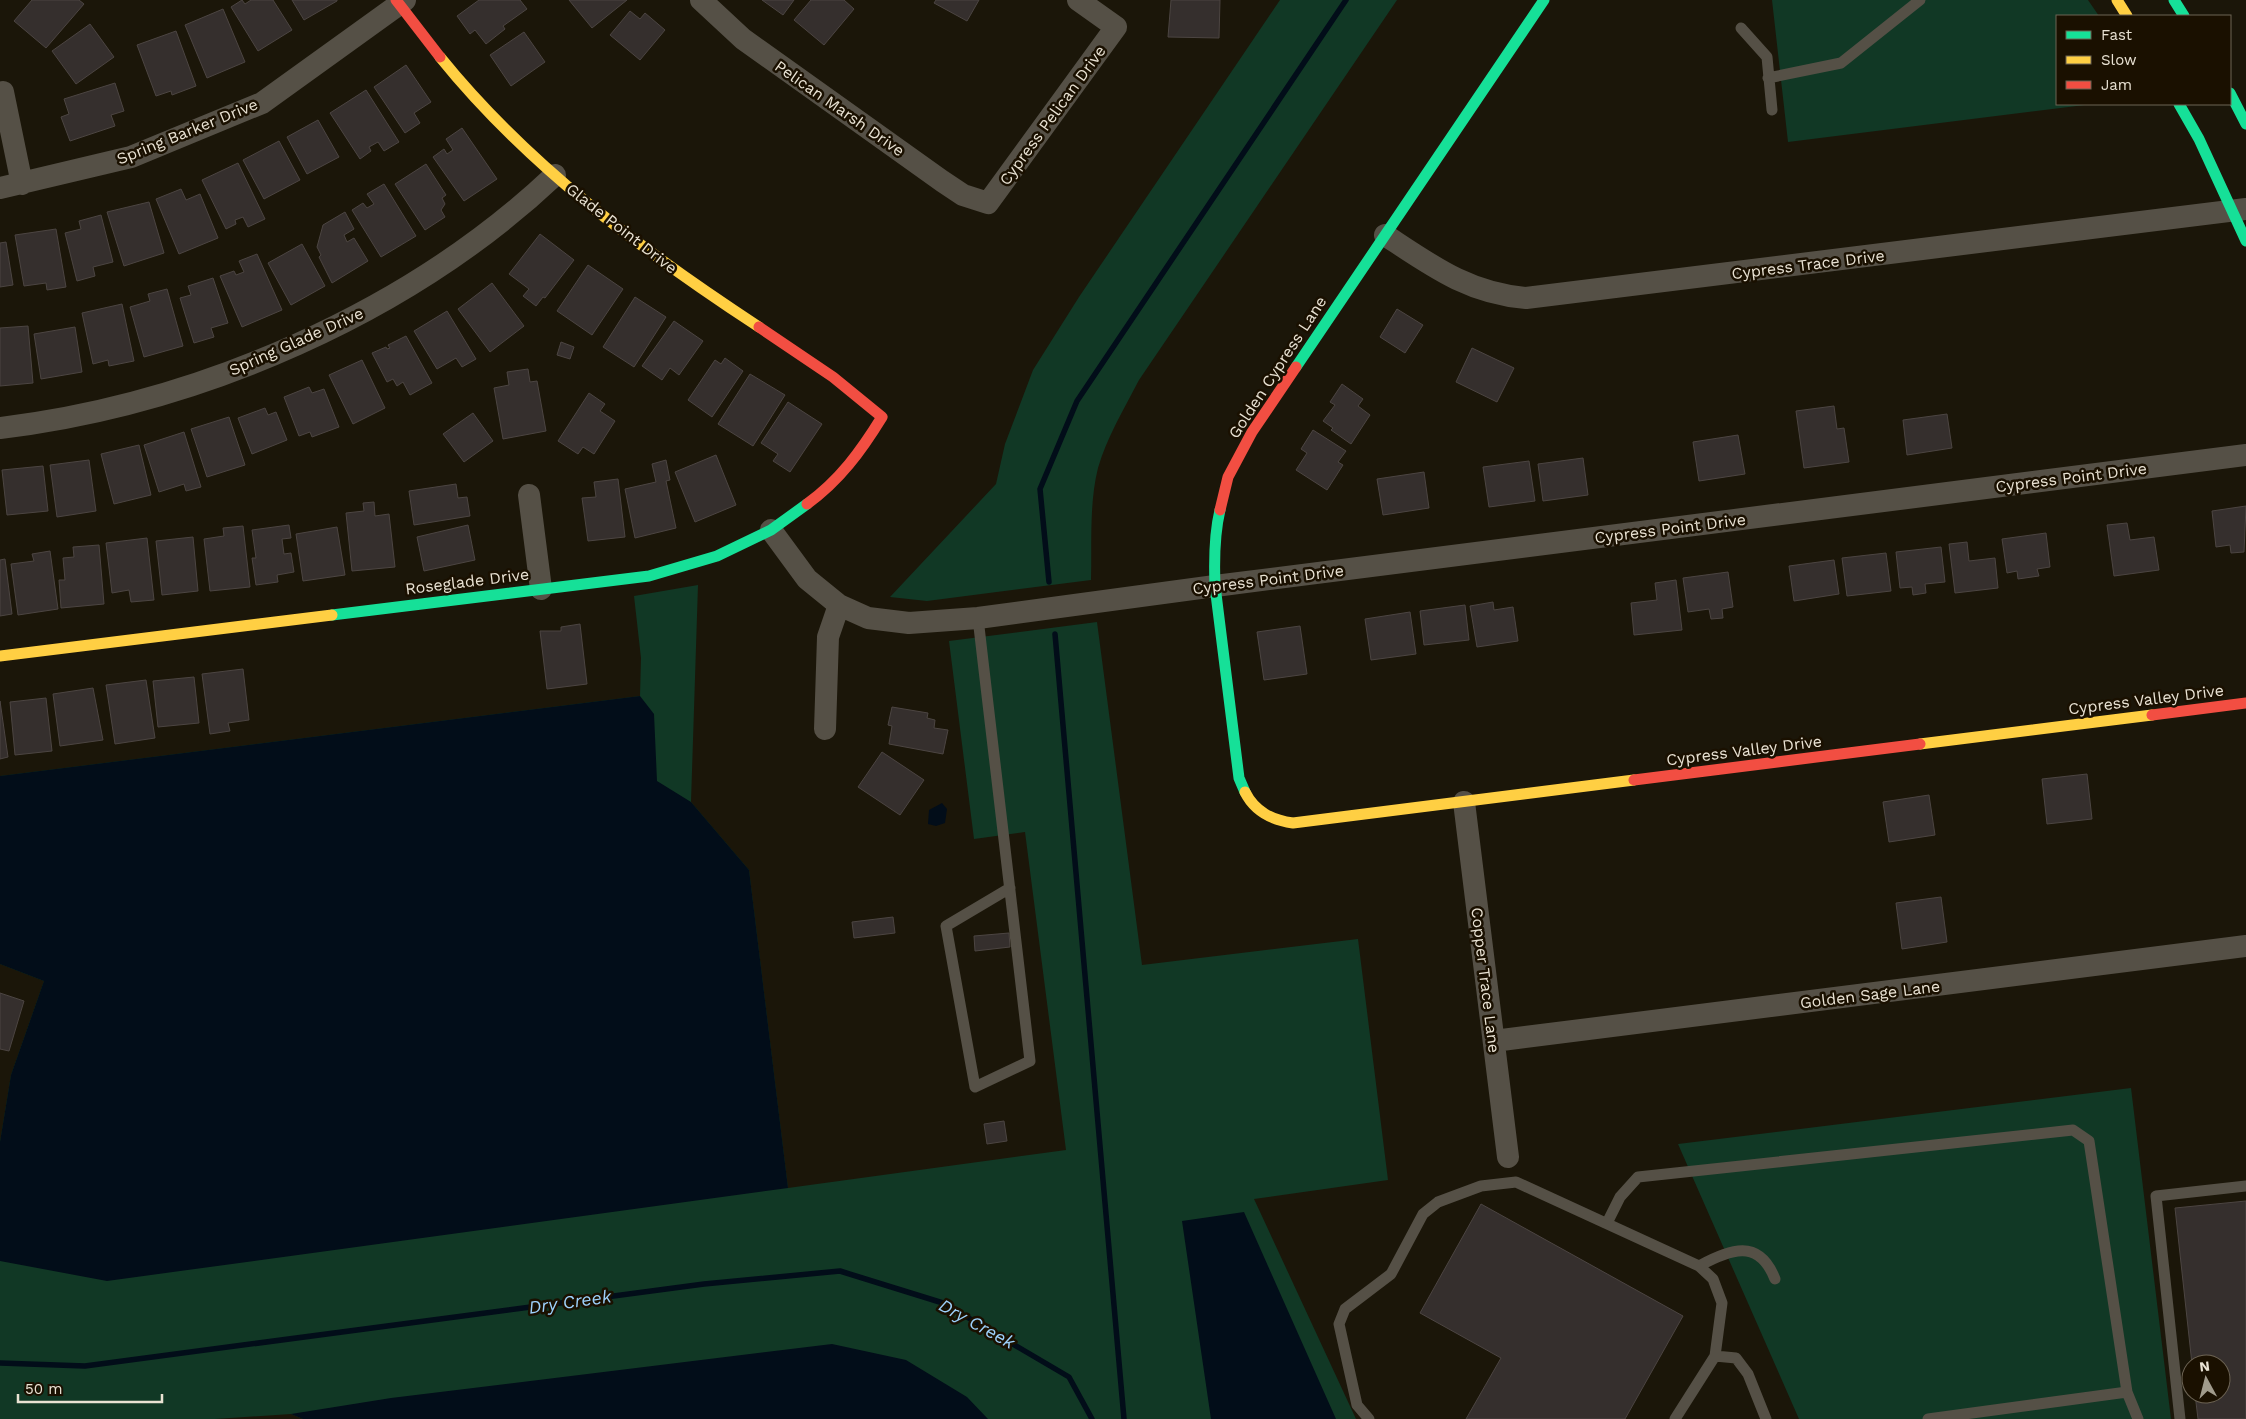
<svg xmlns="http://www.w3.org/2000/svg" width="2246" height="1419" font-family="'Work Sans',sans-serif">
<rect width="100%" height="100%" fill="#1b1609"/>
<!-- green -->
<path fill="#113825" d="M1280,0H1397L1139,380C1124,409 1107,437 1098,468C1089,504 1092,544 1091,580L927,601L890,597L996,484L1005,444L1033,370L1079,297Z
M1772,0H2088L2099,16H2057V104H2093L1788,142Z
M698,585L691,802L749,870L788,1188L1066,1150L1025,832L974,839L949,641L1097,622L1142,965L1358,939L1388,1180L1254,1199L1356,1419H303L291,1414L215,1419H0V1142L11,1075L44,981L0,964V776L640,696L641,658L634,596Z
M2131,1088L2171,1419H1799L1678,1144Z"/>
<!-- water -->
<path fill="#020d19" d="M640,696L654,714L657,781L691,802L749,870L788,1188L107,1281L0,1261V1142L11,1075L44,981L0,964V776Z
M942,803L947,809L945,823L936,826L928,824L929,810Z
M1244,1212L1336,1419H1211L1182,1221Z
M832,1344L906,1360L967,1397L988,1419H303L291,1414L391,1398Z"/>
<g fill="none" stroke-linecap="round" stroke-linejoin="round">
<!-- stream -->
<path stroke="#020d19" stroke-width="5.5" d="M1049,582L1040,489L1077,401L1346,0
M1055,634L1124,1419
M0,1363L85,1366L704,1284L840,1271L943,1303L1069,1377L1092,1419"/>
</g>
<!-- building -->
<path fill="#352f2d" stroke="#4c4542" d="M32,0H79L84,4L46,48L14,21Z
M242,0L245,4L251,0H273L292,30L258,51L231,7Z
M292,0H337V1L304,20Z
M479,0H520L527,9L503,26L505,29L486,44L475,30L470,34L457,16Z
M569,0H627L592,28Z
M762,0H794L783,15Z
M811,0H844L854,9L824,45L794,20Z
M936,0H979L967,21L934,3Z
M1171,0H1220L1219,38L1168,37Z
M223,9L245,62L207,78L185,25Z
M630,11L640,19L645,13L665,30L640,60L610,35Z
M90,24L114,57L76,84L52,51Z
M176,31L196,86L172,95L171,91L156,96L137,45Z
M524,32L545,62L511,86L490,55Z
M406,65L431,102L414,113L420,123L405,133L374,87Z
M115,83L124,111L111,115L115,126L70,141L61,117L69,114L64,99Z
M366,90L399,142L384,151L378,142L369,147L371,151L360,159L330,113Z
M318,120L339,157L307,174L287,137Z
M462,128L497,179L464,201L433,157L444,149L447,154L453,150L446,139Z
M279,141L300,180L264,199L243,160Z
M238,163L265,219L248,227L243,217L235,220L236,224L226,229L202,180Z
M426,164L446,195L442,198L445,204L441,210L445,217L425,230L395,184Z
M384,184L416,236L381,257L352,210L363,203L367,208L374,204L367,194Z
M181,189L186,200L200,194L218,238L179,254L156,199Z
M149,202L164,253L124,266L107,212Z
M345,212L354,229L344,235L347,242L354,238L368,261L332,283L319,257L321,255L317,247L323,225Z
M101,215L113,262L93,267L95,276L77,281L65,233L81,229L79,221Z
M56,229L66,287L47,290L46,283L24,286L15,235Z
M540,234L574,260L545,298L543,297L536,306L523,296L529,289L509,274Z
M6,242L13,285L0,287V243Z
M302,244L325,286L291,305L268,263Z
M257,254L282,310L242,327L220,276L234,271L236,275L244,272L239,261Z
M588,265L623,289L592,335L557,311Z
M213,278L228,323L211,328L214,337L194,343L180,298L191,295L188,286Z
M492,283L524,326L490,352L458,309Z
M167,289L183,346L144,357L130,307L150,301L148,294Z
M635,297L666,317L634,367L603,347Z
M122,304L134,361L109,366L108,360L93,364L82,313Z
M1397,309L1423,325L1405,353L1380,337Z
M447,311L476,359L462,367L456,358L437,369L414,331Z
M674,321L703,341L679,375L670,368L662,380L642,366Z
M28,326L33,383L0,386V328Z
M75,327L82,372L41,379L34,334Z
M406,336L432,383L410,395L403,382L397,386L393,379L387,382L372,353L386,347L387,349L390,348L388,345Z
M561,342L574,347L570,359L557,355Z
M1472,348L1514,368L1497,402L1456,382Z
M725,358L743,371L712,417L688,400L715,360L721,364Z
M362,360L385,408L353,424L329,375Z
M528,369L530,382L537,381L546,431L503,439L494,388L509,385L507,372Z
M750,374L785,395L753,446L718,424Z
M1342,384L1363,399L1358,406L1370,415L1351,444L1331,430L1333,428L1323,421L1335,405L1330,402Z
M309,387L312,393L324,389L339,427L312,437L310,432L299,436L284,397Z
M589,393L605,404L600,411L615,421L594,454L583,447L578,454L558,441Z
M788,402L822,424L790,472L773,461L778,454L761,443Z
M1834,406L1837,429L1844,428L1849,462L1804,468L1796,411Z
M265,408L268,415L276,412L287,440L252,454L238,418Z
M473,413L493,441L464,462L443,434Z
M1947,414L1952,448L1907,455L1903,420Z
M229,417L245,465L207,477L191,429Z
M1313,430L1346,451L1338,462L1343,465L1327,490L1296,470L1307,453L1301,449Z
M184,432L201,487L186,491L184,484L159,492L144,445Z
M1738,435L1745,474L1699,481L1693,442Z
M139,445L151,495L114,504L101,454Z
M716,455L736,505L695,522L675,472Z
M1583,458L1588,495L1543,501L1538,464Z
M89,460L96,511L57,517L50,465Z
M666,460L670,480L666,481L676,528L635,538L625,489L656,482L652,464Z
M1529,461L1535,501L1489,507L1483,467Z
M43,466L48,511L7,515L2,470Z
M1424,472L1429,508L1383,515L1377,479Z
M618,479L625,537L588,541L582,498L596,497L594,482Z
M456,484L458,498L467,497L470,516L414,525L409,491Z
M374,502L375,516L389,514L395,567L352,571L346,513L364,511L363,503Z
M2246,506L2244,552L2231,553L2230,545L2216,547L2212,511Z
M2127,523L2130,540L2154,537L2159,570L2114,576L2107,525Z
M289,525L291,538L282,539L284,554L291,553L294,572L277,575L278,582L256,585L252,558H256L252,530Z
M468,525L475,560L424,571L417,537Z
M243,526L250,587L210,591L204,539L224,536L223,528Z
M337,527L345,575L303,581L296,534Z
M2046,533L2050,567L2037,569L2039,576L2018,579L2017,571L2007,573L2002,539Z
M193,537L198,591L162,595L156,541Z
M147,538L154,600L131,602L129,590L112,593L106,543Z
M1967,542L1969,561L1995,558L1998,588L1955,593L1949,544Z
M99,545L104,604L61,608L59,580H65L63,558L74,557L73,547Z
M1941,547L1945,582L1925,584L1926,593L1913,595L1912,587L1900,588L1896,552Z
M50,551L58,609L18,615L11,564L34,561L32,554Z
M1886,553L1891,591L1847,596L1842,558Z
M5,559L12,614L0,616V560Z
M1834,560L1839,594L1794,601L1789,566Z
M1728,572L1733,607L1722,609L1723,618L1711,619L1709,609L1688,612L1683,578Z
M1676,580L1682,630L1634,635L1631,603L1657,600L1655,583Z
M1493,602L1494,610L1513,607L1518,641L1477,647L1470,606Z
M1465,605L1469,640L1424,645L1420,611Z
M1410,612L1416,654L1371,660L1365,619Z
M580,624L587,684L547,689L540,631H561V627Z
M1300,626L1307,674L1264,680L1257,632Z
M243,669L249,720L228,723L230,731L210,734L202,674Z
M194,677L199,723L158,727L153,681Z
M146,680L155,738L115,744L106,685Z
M93,688L103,740L60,746L53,694Z
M46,698L52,751L15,755L10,702Z
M0,701L8,757L0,759Z
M892,707L928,713L927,718L935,720L934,728L948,730L943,754L889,744L892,726L888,725Z
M882,752L924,780L900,815L858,787Z
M2087,774L2092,819L2047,824L2042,779Z
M1929,795L1935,835L1889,842L1883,802Z
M1941,897L1947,942L1902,949L1896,903Z
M893,917L895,933L854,938L852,922Z
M1009,933L1010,947L975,951L974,936Z
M0,993L24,1001L9,1051L0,1049Z
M1004,1121L1007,1141L987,1144L984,1124Z
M2246,1201V1419H2198L2195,1394H2221V1364H2192L2175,1208Z
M1481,1204L1683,1316L1625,1419H1466L1501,1358L1420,1313Z"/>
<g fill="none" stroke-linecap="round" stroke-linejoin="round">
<!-- lane -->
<path stroke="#555046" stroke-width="11" d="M1741,28L1767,57L1772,110
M1768,78L1841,63L1920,0
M978,618C995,766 1013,914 1030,1061L975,1087L946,926L1010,888
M1607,1223L1620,1197L1638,1177L2073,1130L2089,1141L2127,1392
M1699,1266C1730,1249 1759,1238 1775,1279
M1715,1356L1736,1358L1748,1374L1766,1419
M1369,1419L1357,1405L1339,1324L1345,1309L1391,1274L1423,1214L1438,1202L1481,1186L1516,1182L1699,1266L1713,1279L1722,1303L1715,1356L1675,1419
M1928,1419L2127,1392L2138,1419
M2180,1419L2156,1196L2246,1186"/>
<!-- street -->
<path stroke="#555046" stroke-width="22" d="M701,0L743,39L942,181L963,195L988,203L1116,27L1078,0
M3,92L22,184
M0,188L131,157L262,103L405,0
M1385,235C1432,266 1468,293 1526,298L2246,209
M0,428C199,404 409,313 555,175
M529,495L541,589
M771,530L807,579L839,605L868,618L909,623L978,618L1215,586L2246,455
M825,729L828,637L839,605
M1464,802L1508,1157
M1494,1041L2246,946"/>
<!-- fast -->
<path stroke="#16e098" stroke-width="11" d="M2174,0L2184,16
M2230,93L2246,124
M2179,104L2199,139L2246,241
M1296,367L1544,0
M1220,510C1214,535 1214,560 1215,586L1239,778L1245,792
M332,615L649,576L717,556L771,530L807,504"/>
<!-- slow -->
<path stroke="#ffcf43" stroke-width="11" d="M2117,0L2127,16
M440,57C528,166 643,251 759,327
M0,656L332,615
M1920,744L2152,715
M1245,792C1255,812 1272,820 1293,823L1634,780"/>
<!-- jam -->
<path stroke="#f24e42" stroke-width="11" d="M396,0L440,57
M759,327L833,377L882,417C861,451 840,480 807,504
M1220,510L1228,477L1252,432L1296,367
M2152,715L2246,703
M1634,780L1920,744"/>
</g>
<g text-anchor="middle" stroke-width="5" stroke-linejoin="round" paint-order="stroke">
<!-- street labels -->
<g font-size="16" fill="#e9e2d3" stroke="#1a1000">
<text transform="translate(840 108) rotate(35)" y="6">Pelican Marsh Drive</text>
<text transform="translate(1052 115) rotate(-54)" y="6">Cypress Pelican Drive</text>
<text transform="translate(187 131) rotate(-22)" y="6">Spring Barker Drive</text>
<text transform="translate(622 228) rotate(38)" y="6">Glade Point Drive</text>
<text transform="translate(1808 264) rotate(-7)" y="6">Cypress Trace Drive</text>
<text transform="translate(296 341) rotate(-24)" y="6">Spring Glade Drive</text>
<text transform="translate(1277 367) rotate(-57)" y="6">Golden Cypress Lane</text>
<text transform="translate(2071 477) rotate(-7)" y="6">Cypress Point Drive</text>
<text transform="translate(1670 528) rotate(-7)" y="6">Cypress Point Drive</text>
<text transform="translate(1268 579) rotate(-7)" y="6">Cypress Point Drive</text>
<text transform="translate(467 581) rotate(-7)" y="6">Roseglade Drive</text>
<text transform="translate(2146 699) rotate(-7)" y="6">Cypress Valley Drive</text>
<text transform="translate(1744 750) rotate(-7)" y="6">Cypress Valley Drive</text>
<text transform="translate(1486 980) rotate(83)" y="6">Copper Trace Lane</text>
<text transform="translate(1870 994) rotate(-7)" y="6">Golden Sage Lane</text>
</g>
<!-- water labels -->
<g font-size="18" font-style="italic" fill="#9dd1fb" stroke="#1a1000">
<text transform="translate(570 1302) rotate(-8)" y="6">Dry Creek</text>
<text transform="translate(977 1324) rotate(29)" y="6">Dry Creek</text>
</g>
</g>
<!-- legend -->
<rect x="2056" y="15" width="175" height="90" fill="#1a1000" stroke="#6d6454"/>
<rect x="2066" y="31" width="25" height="8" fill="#16e098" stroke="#6d6454"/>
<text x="2101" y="40" font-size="15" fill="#e9e2d3">Fast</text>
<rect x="2066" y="56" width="25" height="8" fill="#ffcf43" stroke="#6d6454"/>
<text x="2101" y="65" font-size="15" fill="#e9e2d3">Slow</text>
<rect x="2066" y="81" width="25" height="8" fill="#f24e42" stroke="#6d6454"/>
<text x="2101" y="90" font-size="15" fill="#e9e2d3">Jam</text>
<!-- north arrow -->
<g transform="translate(2206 1379) rotate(353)"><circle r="24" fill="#1a1000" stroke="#6d6454"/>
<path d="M0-4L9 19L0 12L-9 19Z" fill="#a19b8c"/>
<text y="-8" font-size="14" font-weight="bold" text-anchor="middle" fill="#e9e2d3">N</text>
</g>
<!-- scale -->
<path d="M18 1394v8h144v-8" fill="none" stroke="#e9e2d3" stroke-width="2.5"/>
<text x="25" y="1394" font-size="15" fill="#e9e2d3" stroke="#1a1000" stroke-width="4" paint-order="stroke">50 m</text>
</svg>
